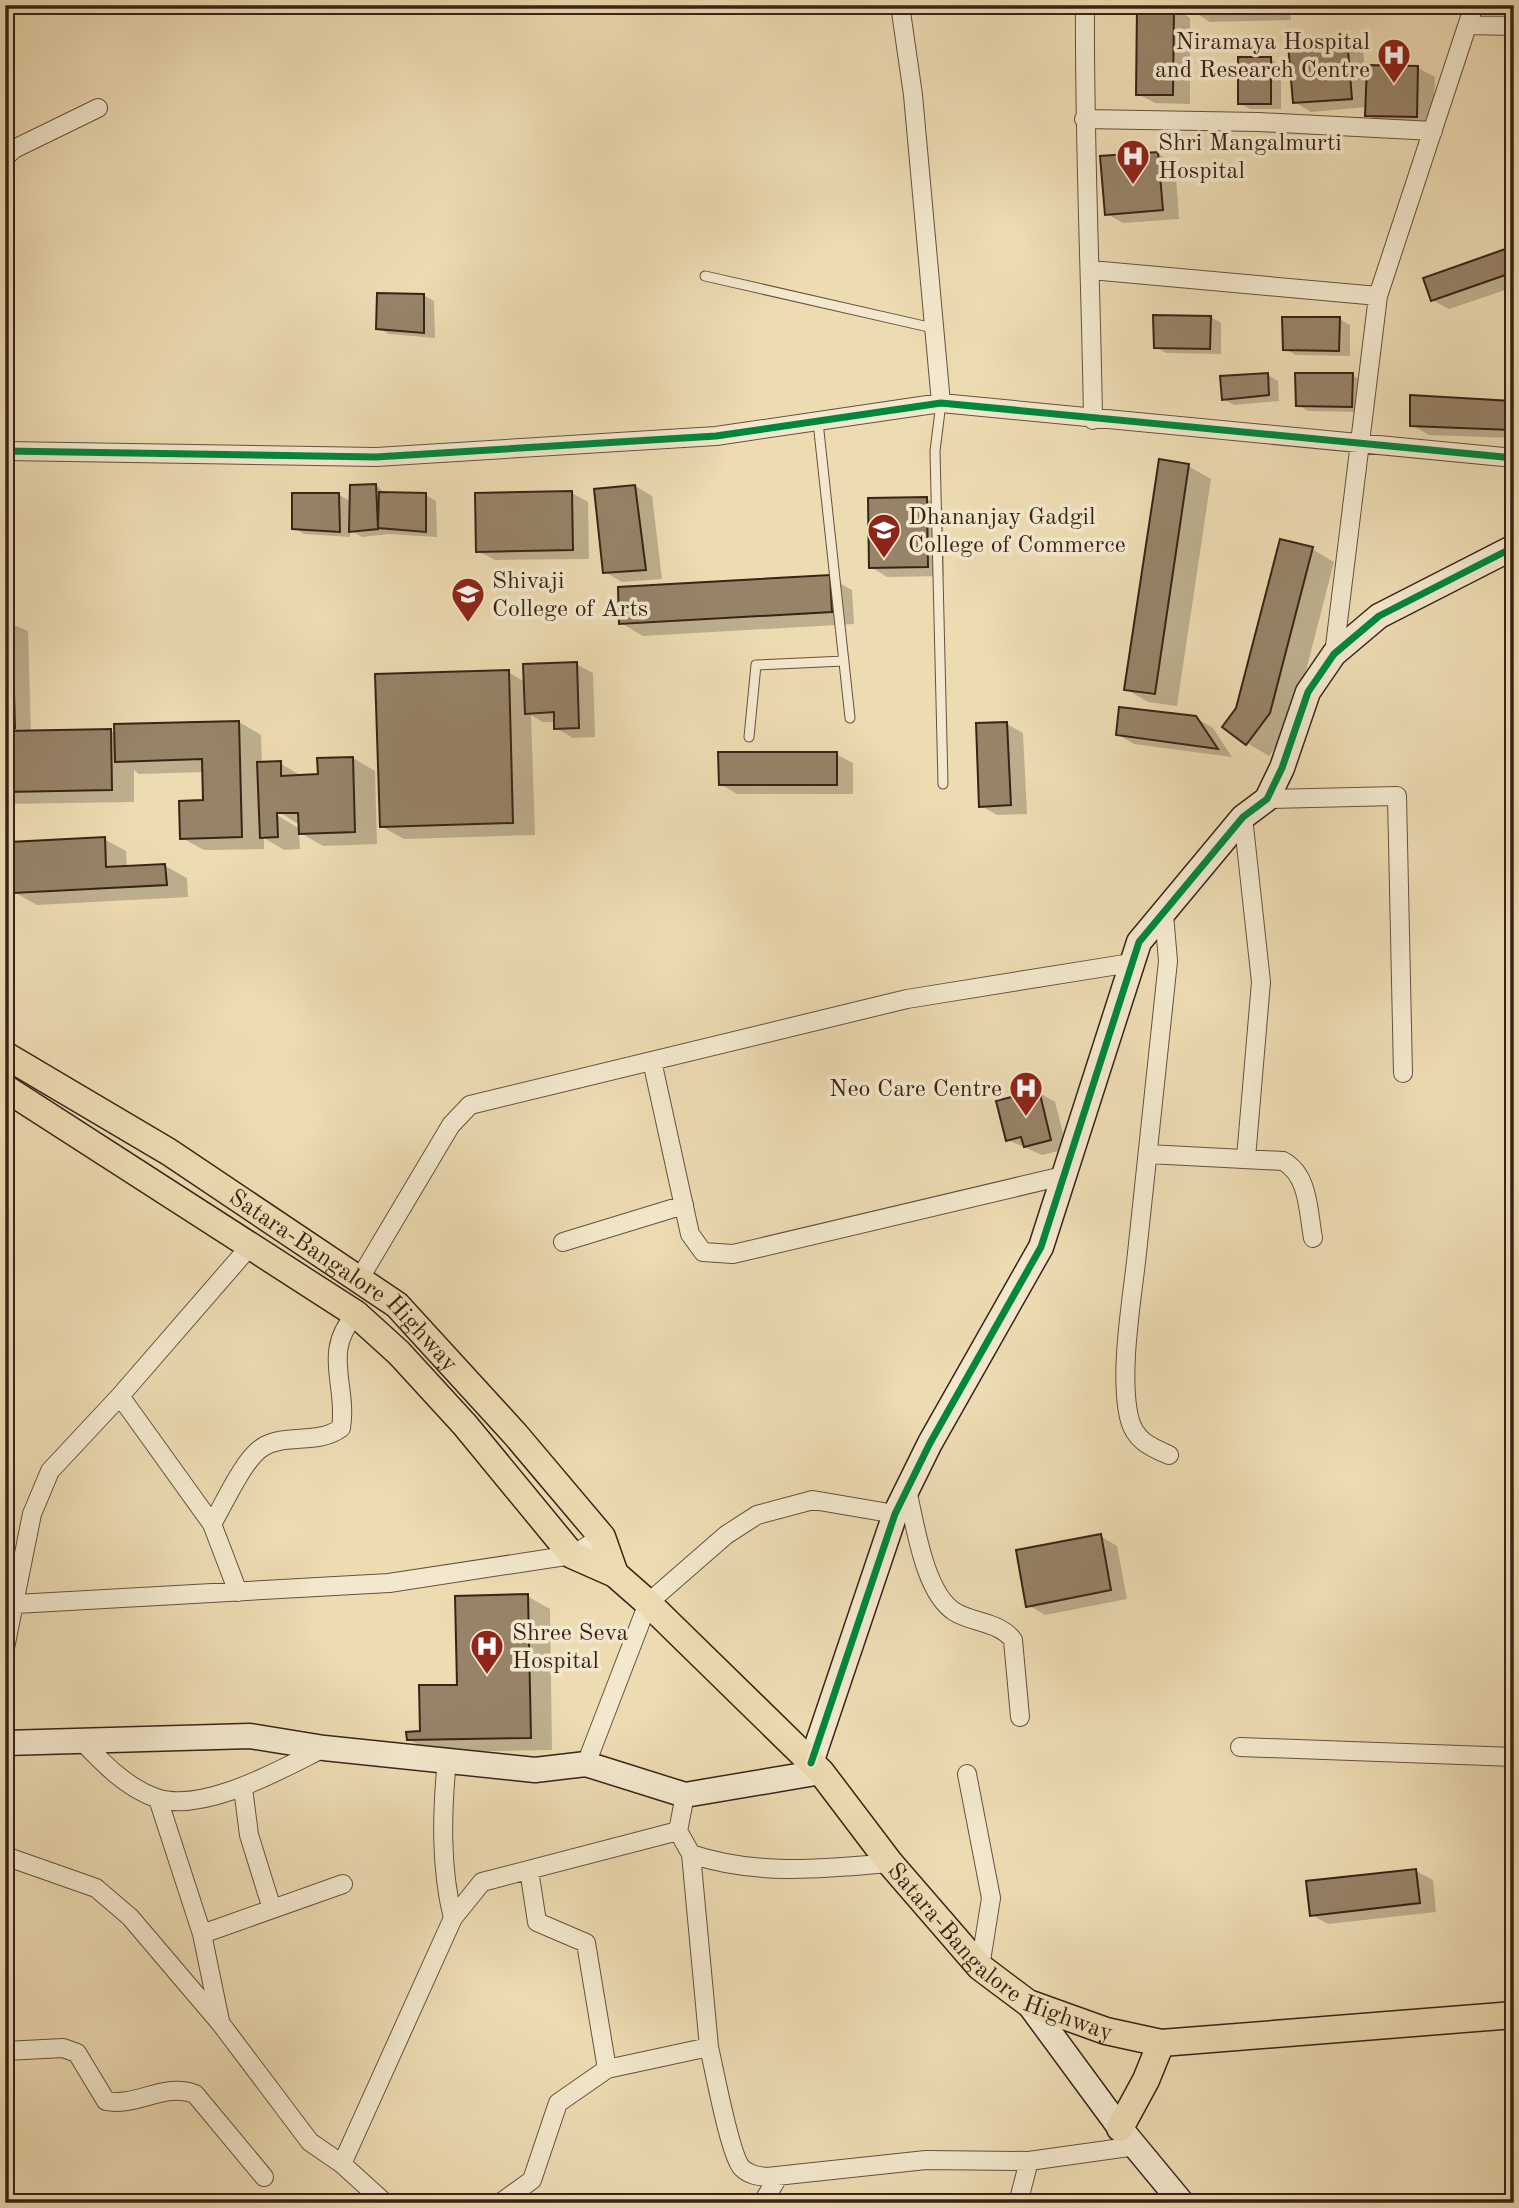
<svg xmlns="http://www.w3.org/2000/svg" width="1519" height="2208" font-family="'Old Standard TT',serif">
<rect width="100%" height="100%" fill="#eddbb2"/>
<filter id="stains"><feTurbulence type="fractalNoise" baseFrequency=".00286" numOctaves="4"/><feColorMatrix values="0 0 0 0 .2 0 0 0 0 .09 0 0 0 0 .02 0 0 0 .5 -.17"/></filter>
<radialGradient id="worn" r=".72"><stop offset=".6" stop-color="#630" stop-opacity="0"/><stop offset="1" stop-color="#630" stop-opacity=".3"/></radialGradient>
<!-- shadow -->
<path fill="#0003" fill-rule="evenodd" d="M1193,5H1290L1291,20L1210,22L1194,12Z
M1174,8L1190,18V104L1155,103L1138,94Z
M1347,41L1363,51L1366,80H1368V67L1418,68L1435,77L1433,126L1384,125L1367,115V107L1311,112L1295,102Z
M1270,59L1281,65V109H1250L1240,103Z
M1158,154L1175,163L1179,219L1123,223L1107,214Z
M1514,248V287L1449,309L1432,300Z
M423,295L434,301L435,338L389,334L378,328Z
M1211,317L1221,323V354L1166,353L1156,347Z
M1340,319L1350,325V356L1296,355L1285,349Z
M1268,375L1278,381L1279,401L1234,405L1223,399Z
M1352,375L1363,381L1362,412L1308,411L1298,405Z
M1511,403L1514,438L1429,435L1412,425Z
M1188,466L1211,479L1177,706L1148,702L1126,689Z
M376,485L386,494L425,495L436,501L437,537L389,534L362,537L350,530V537L304,534L294,528L339,495L352,502Z
M635,486L652,496L662,579L622,582L605,572Z
M572,493L588,502L589,559L495,560L478,551Z
M927,499L943,509L944,576L887,577L871,567Z
M1312,549L1334,562L1292,725L1269,756L1247,743L1238,708Z
M829,577L852,590L854,624L643,636L621,623Z
M5,621L28,631L31,732L111,731L116,734V726L239,722L261,735L262,763H280L303,777L319,776L353,758L375,771L377,844L323,846L299,832L300,849L284,850L264,838V849L204,850L182,838L205,802L204,772L139,774L134,770V802L5,804ZM277,811L300,825V829L275,814Z
M576,664L593,673L595,737L573,738L556,728V722H543L531,715L535,835L404,839L381,826L508,672L525,682Z
M1196,718L1213,728L1232,757L1134,744L1117,734Z
M1007,724L1023,733L1027,814L997,815L981,806Z
M836,754L853,763V794H737L720,784Z
M104,839L126,851L127,868L165,866L187,878L188,897L37,905L14,892Z
M1038,1092L1055,1102L1067,1149L1042,1155L1008,1140Z
M1100,1536L1117,1546L1127,1599L1045,1615L1028,1605Z
M527,1596L550,1609L552,1750L431,1752L408,1739L422,1733Z
M1416,1871L1433,1880L1436,1912L1328,1924L1312,1915Z"/>
<!-- building -->
<path fill="#978368" stroke="#392318" stroke-width="2" d="M1192,5H1274L1275,12L1192,13Z
M1137,6L1174,7L1173,95H1136Z
M1347,39L1352,99L1293,103L1288,44Z
M1238,57H1271V104H1238Z
M1367,65L1418,66L1417,117L1365,116Z
M1158,152L1163,210L1105,215L1100,156Z
M1514,246V272L1431,301L1423,278Z
M377,293L424,294V333L376,329Z
M1153,315L1211,316L1210,349L1154,348Z
M1282,317H1340L1339,351L1283,350Z
M1268,373L1269,395L1222,400L1220,376Z
M1295,373H1353L1352,407L1296,406Z
M1410,395L1512,401L1511,430L1410,426Z
M1159,459L1189,464L1155,694L1124,690Z
M376,484L378,529L349,532L350,485Z
M635,485L646,570L603,573L594,489Z
M572,491L573,550L476,552L475,493Z
M379,492L426,493V532L378,528Z
M292,493H339L340,532L292,529Z
M927,497L928,567L869,568L868,498Z
M1280,539L1313,547L1270,713L1246,745L1222,727L1236,708Z
M830,575L832,612L619,624L618,587Z
M5,619H12L15,728H5Z
M577,662L579,728L554,729V712L525,714L523,664Z
M509,670L513,823L380,827L375,674Z
M1119,707L1196,716L1218,749L1116,735Z
M239,721L242,837L180,839L179,801L203,800L202,759L115,762L114,724Z
M1007,722L1011,805L979,807L976,723Z
M111,729L112,790L5,792V731Z
M718,752H837V785H719Z
M353,757L355,832L299,834L298,813H277L278,837L260,838L257,762L281,761V776L318,774L317,758Z
M105,837L106,867L165,864L167,885L13,893L10,842Z
M1039,1090L1051,1140L1024,1147L1021,1137L1006,1141L996,1101Z
M1101,1534L1111,1590L1026,1607L1016,1550Z
M528,1594L531,1738L407,1740L406,1732L420,1731L419,1685H457L455,1596Z
M1416,1869L1420,1903L1310,1916L1306,1881Z"/>
<g fill="none" stroke-linecap="round" stroke-linejoin="round">
<defs>
<path id="lane" d="M705,276L933,328
M941,403L935,451L943,784
M818,422L850,718
M749,737L756,665L844,661"/>
<path id="street" d="M900,5L913,95L941,403
M1085,5C1084,144 1091,281 1093,420
M1468,25L1514,26
M1084,119L1259,122L1433,131
M5,157L14,149L98,108
M1091,270L1378,296
M5,451L376,457L716,436L941,403L1514,458
M1334,654L1378,296L1474,5
M1267,799L1397,796L1403,1073
M1243,817L1261,982L1246,1158
M1164,914L1168,961C1158,1058 1148,1155 1137,1253C1132,1300 1119,1372 1129,1417C1134,1440 1150,1447 1169,1455
M652,1061L690,1234L703,1252L733,1254L1063,1176
M1148,1154L1283,1161C1309,1175 1308,1211 1313,1238
M563,1242L684,1205
M360,1278L451,1125L470,1105L907,999L1131,963
M120,1396L212,1524L238,1592
M907,1490C915,1523 924,1593 955,1612C973,1623 1000,1622 1013,1640L1020,1717
M212,1524C224,1504 244,1458 263,1447C286,1433 318,1445 341,1428C348,1385 321,1352 356,1314
M16,1604L389,1583L572,1555L602,1537
M5,1648L32,1514L50,1471L120,1396L251,1245
M80,1739C102,1762 125,1787 156,1798C204,1814 283,1768 324,1748
M1240,1747L1514,1757
M447,1759C442,1811 440,1867 453,1918
M586,1764L648,1603L726,1535L757,1515L813,1500L895,1514
M967,1774L991,1898L980,1967
M243,1788L249,1835L272,1909
M158,1799L202,1934L220,2021
M678,1831L691,1854C756,1876 823,1869 890,1863
M691,1854L709,2047
M5,1856L96,1888L130,1917L221,2024L310,2142L342,2164L385,2203
M529,1870L537,1922L586,1943L607,2069
M202,1934L343,1884
M5,2051L63,2048L77,2053L106,2101C136,2107 166,2082 195,2094L264,2177
M342,2164L453,1918L482,1882L678,1831L685,1795
M500,2203L532,2180L558,2103L607,2069L709,2047C714,2068 730,2156 742,2168C749,2175 758,2176 767,2177L926,2160L1029,2161
M762,2203L779,2176
M1018,2203L1029,2161L1136,2146"/>
<path id="secondary" d="M5,1743L250,1736L324,1748L535,1770L586,1764L685,1795L821,1772
M811,1763L895,1514L930,1443L1041,1247L1139,942L1243,817L1267,799L1282,768L1308,692L1334,654L1379,616L1514,547
M1028,2003L1120,2128L1182,2203"/>
<g id="primary">
<path id="s1" d="M5,1055L169,1152L397,1305L515,1434L602,1537L615,1574"/>
<path id="s2" d="M5,1088L356,1314L399,1353L465,1425L572,1555L615,1574L648,1603L821,1772L890,1863L980,1967L1028,2003L1106,2031L1161,2043L1514,2015"/>
<path d="M1120,2128L1146,2080L1161,2043"/>
</g>
</defs>
<!-- lane casing -->
<use href="#lane" stroke="#66513e" stroke-width="11"/>
<!-- street casing -->
<use href="#street" stroke="#66513e" stroke-width="20"/>
<!-- secondary casing -->
<use href="#secondary" stroke="#392318" stroke-width="27"/>
<!-- primary casing -->
<use href="#primary" stroke="#392318" stroke-width="29"/>
<!-- lane -->
<use href="#lane" stroke="#f3e8cd" stroke-width="9"/>
<!-- street -->
<use href="#street" stroke="#f3e8cd" stroke-width="18"/>
<!-- secondary -->
<use href="#secondary" stroke="#f3e8cd" stroke-width="24"/>
<!-- primary -->
<use href="#primary" stroke="#eddbb2" stroke-width="26"/>
<defs>
<path id="cycleway" d="M5,451L376,457L716,436L941,403L1514,458
M811,1763L895,1514L930,1443L1041,1247L1139,942L1243,817L1267,799L1282,768L1308,692L1334,654L1379,616L1514,547"/>
</defs>
<!-- cycleway casing -->
<use href="#cycleway" stroke="#f3e8cd" stroke-width="11"/>
<!-- cycleway -->
<use href="#cycleway" stroke="#00873e" stroke-width="7"/>
</g>
<!-- icons -->
<defs>
<symbol id="hospital-pin" viewBox="-11 -11 22 30"><path d="M0 17L-7.5 6A9.5 9.5 0 1 1 7.5 6Z" fill="#8f2418" stroke="#f3e8cd"/><path d="M-5-5h3v3.5h4V-5h3V5h-3V1.5h-4V5h-3Z" fill="#fff"/></symbol>
<symbol id="university-pin" viewBox="-11 -11 22 30"><path d="M0 17L-7.5 6A9.5 9.5 0 1 1 7.5 6Z" fill="#8f2418" stroke="#f3e8cd"/><path d="M0-5L7-2L0 1L-7-2ZM-4 1L0 2.5L4 1V4Q0 6-4 4Z" fill="#fff"/></symbol>
</defs>
<g fill-rule="evenodd">
<use href="#hospital-pin" x="1375" y="36" width="38" height="52"/>
<use href="#hospital-pin" x="1114" y="137" width="38" height="52"/>
<use href="#university-pin" x="865" y="511" width="38" height="52"/>
<use href="#university-pin" x="449" y="575" width="38" height="52"/>
<use href="#hospital-pin" x="1007" y="1069" width="38" height="52"/>
<use href="#hospital-pin" x="468" y="1627" width="38" height="52"/>
</g>
<g text-anchor="middle" stroke-width="7" stroke-linejoin="round" paint-order="stroke">
<!-- poi labels -->
<g font-size="24" fill="#392318" stroke="#f3e8cd" text-anchor="start">
<text x="1370" y="49" text-anchor="end">Niramaya Hospital<tspan x="1370" dy="28">and Research Centre</tspan></text>
<text x="1158" y="150">Shri Mangalmurti<tspan x="1158" dy="28">Hospital</tspan></text>
<text x="908" y="524">Dhananjay Gadgil<tspan x="908" dy="28">College of Commerce</tspan></text>
<text x="492" y="588">Shivaji<tspan x="492" dy="28">College of Arts</tspan></text>
<text x="1002" y="1096" text-anchor="end">Neo Care Centre</text>
<text x="512" y="1640">Shree Seva<tspan x="512" dy="28">Hospital</tspan></text>
</g>
<!-- street labels -->
<g font-size="24" fill="#392318" stroke="#f3e8cd">
<text dy="8" stroke="none"><textPath href="#s1" startOffset="408">Satara-Bangalore Highway</textPath></text>
<text dy="8" stroke="none"><textPath href="#s2" startOffset="1334">Satara-Bangalore Highway</textPath></text>
</g>
</g>
<!-- margin -->
<rect width="1519" height="2208" fill="none" stroke="#eddbb2" stroke-width="28"/>
<rect x="7" y="7" width="1505" height="2194" fill="none" stroke="#392318" stroke-width="3.5"/>
<rect x="14" y="14" width="1491" height="2180" fill="none" stroke="#392318" stroke-width="2"/>
<rect width="100%" height="100%" filter="url(#stains)"/>
<rect width="100%" height="100%" fill="url(#worn)"/>
</svg>
